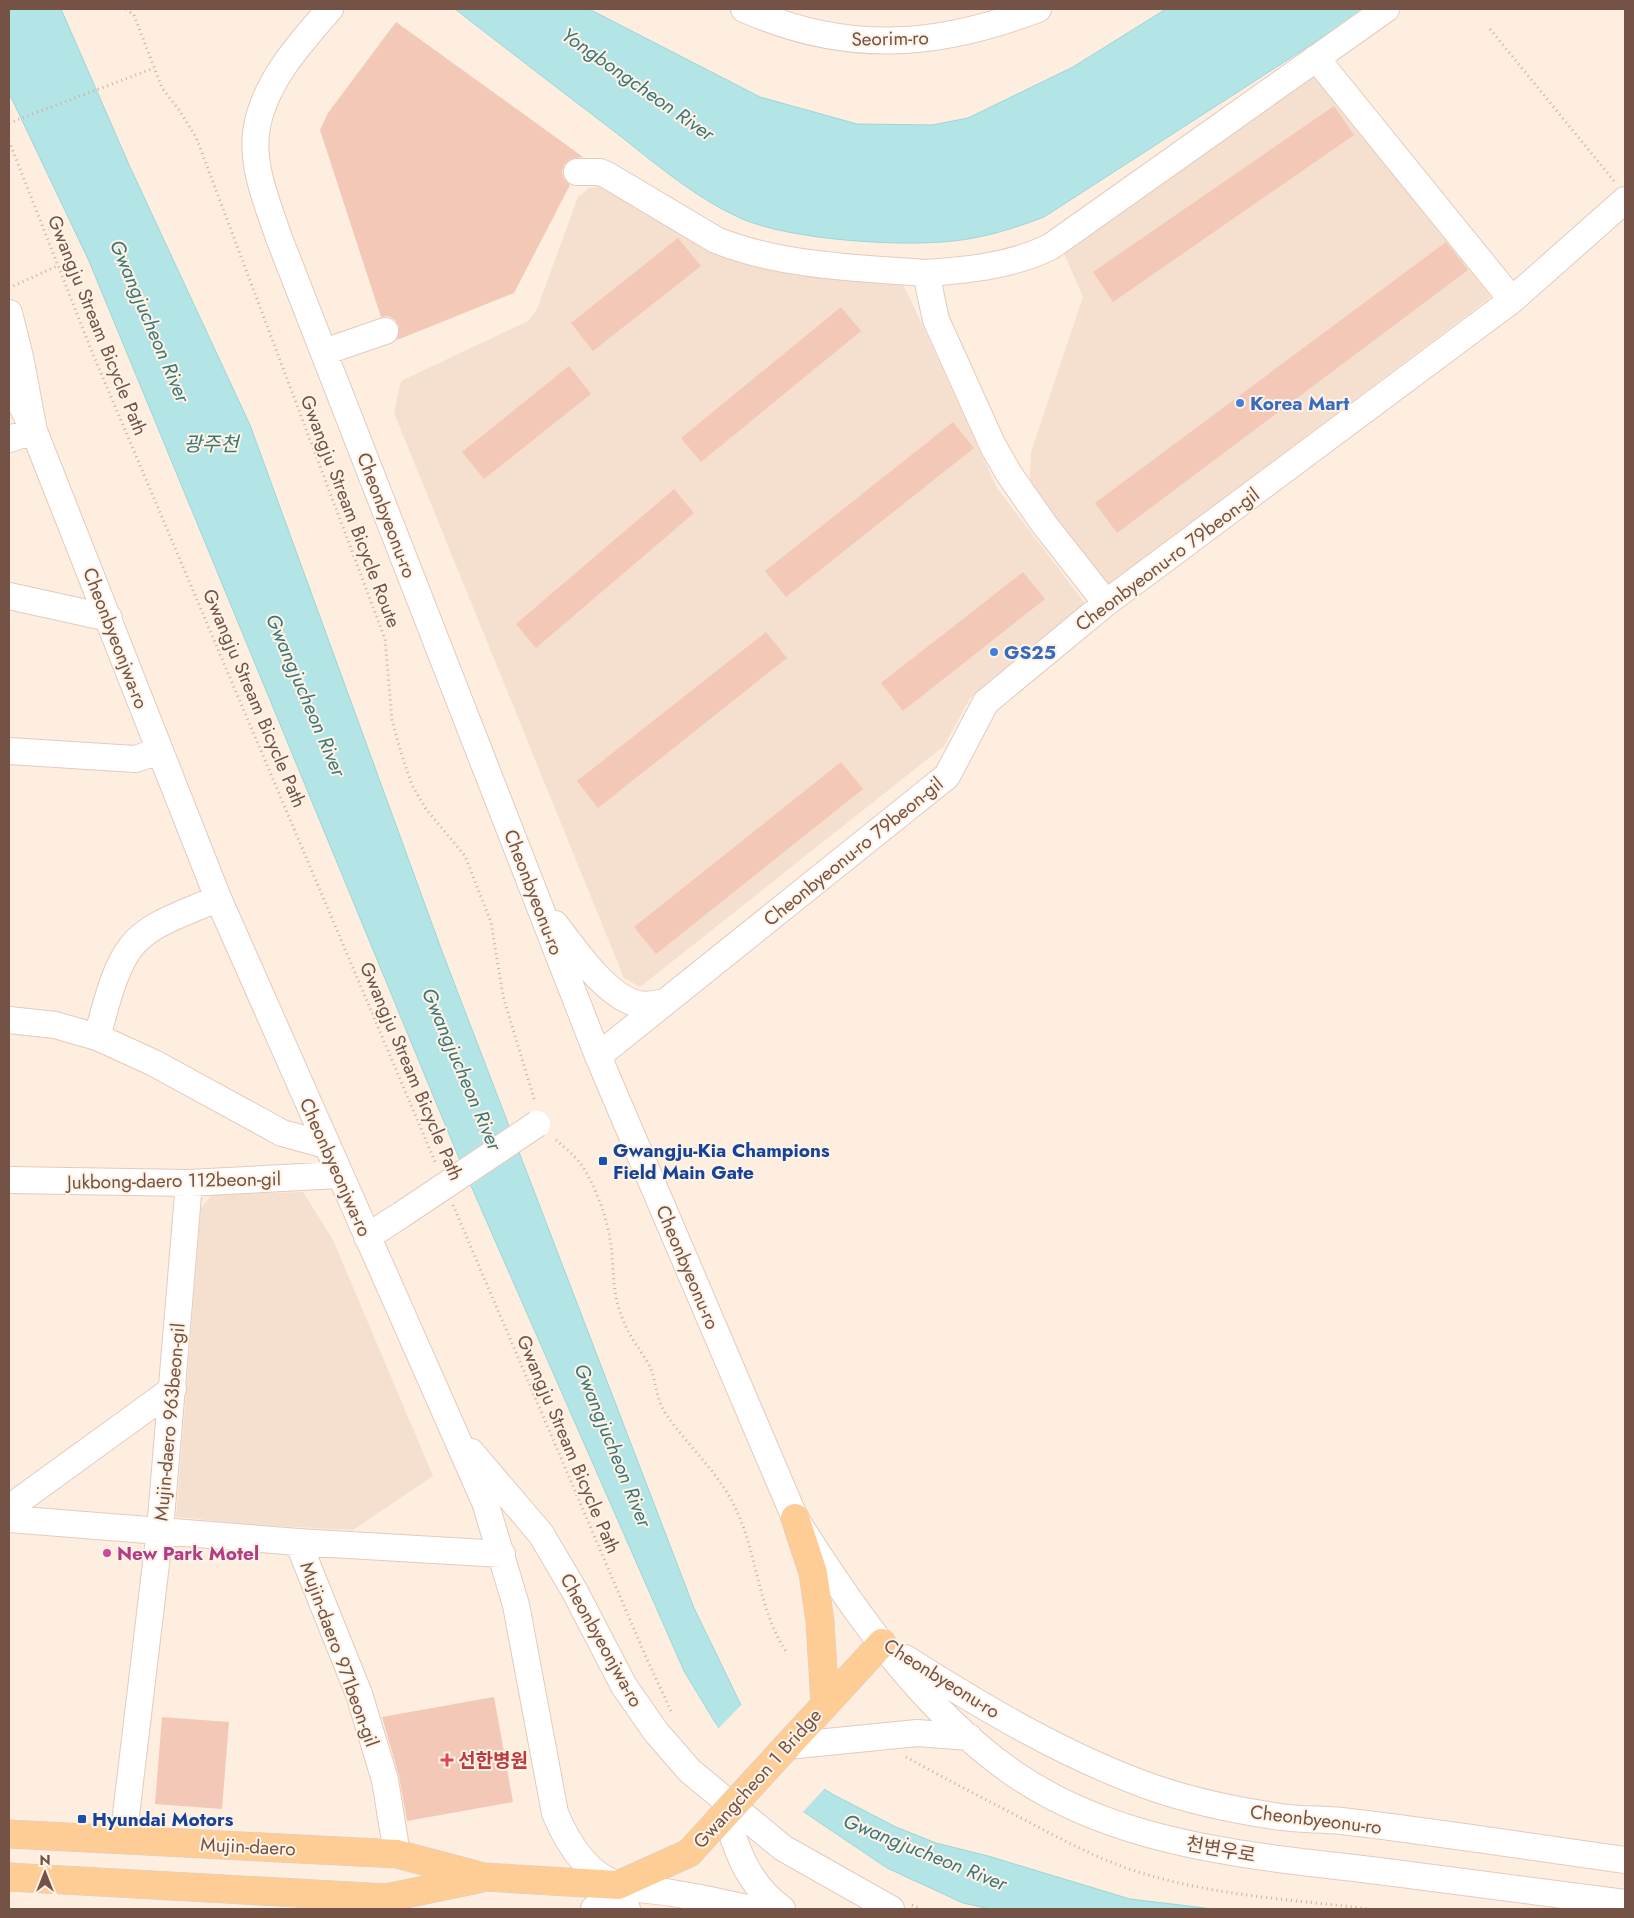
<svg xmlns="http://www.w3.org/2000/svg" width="1634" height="1918" font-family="Jost,'Noto Sans KR',sans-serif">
<rect width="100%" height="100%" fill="#fdeedf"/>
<!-- residential -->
<path fill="#f5dfce" d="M1312,72L1491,297L1107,586L1040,500L1030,479L1031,452L1083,297L1063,251Z
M596,187L613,188L689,232L896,276L906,290L997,488L1087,606L970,698L944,746L640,987L624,978L394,413L401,381L528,321L537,309L578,197L589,188Z
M303,1192L333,1240L433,1476L353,1530L258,1525L176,1517L201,1208L212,1195Z"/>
<!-- water -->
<path fill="#b4e5e6" stroke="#9ad6d9" d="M9,9H61L130,167L250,425L443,954L694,1608L740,1703L768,1746L799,1774L834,1795L896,1827L936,1843L988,1856L1130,1899L1213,1909H990L963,1903L887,1868L752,1777L713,1719L684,1671L461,1163L89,261L9,93Z
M455,9H589L760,97L857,124L932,125L968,118L1073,67L1166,9H1363L1343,24L1044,217C1015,228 984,238 953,241C900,247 789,240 740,218C696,198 657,165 619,135C564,93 509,51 455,9Z"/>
<!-- pier -->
<path fill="#fdeedf" d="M743,1703L770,1744L801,1772L826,1787L801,1814L750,1778L717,1730Z"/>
<!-- building -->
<path fill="#f3c8b6" d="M396,22L583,157L570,159L564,165L562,172L564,179L570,185L514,293L397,340L399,327L395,320L388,316L381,317L320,130L328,113Z
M1334,106L1354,135L1113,302L1093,272Z
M678,238L701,266L593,351L571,323Z
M1446,242L1468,270L1117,533L1095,503Z
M841,307L861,331L701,462L681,438Z
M569,366L591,394L484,479L462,452Z
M953,422L974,448L786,597L765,571Z
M674,489L694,513L536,648L516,624Z
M1023,572L1045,599L903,711L881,683Z
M766,632L787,658L598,808L577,781Z
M841,762L863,789L656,954L634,927Z
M494,1697L513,1802L407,1821L399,1776L382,1717Z
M162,1717L229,1722L222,1809L155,1804Z"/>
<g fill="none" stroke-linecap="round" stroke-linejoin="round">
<defs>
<path id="minor" d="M330,9C299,44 262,85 256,133C252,169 268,205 279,238L598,1056L795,1518C854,1612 924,1712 1016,1775C1122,1847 1255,1856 1379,1871C1461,1881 1543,1892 1625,1903
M744,9C846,54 935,48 1038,9
M1316,58L1512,300
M577,172H600L607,175L716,240C781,266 856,268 926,273
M9,313L20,357L34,431L9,439
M324,352L385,331
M9,379L34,431L218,898L485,1502L516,1605L555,1813C567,1842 587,1875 619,1885C635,1890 655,1890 672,1893C699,1897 724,1903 751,1909
M9,596L109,618
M1106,603L1044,524L1009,474L993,446L936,320L926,273C968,270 1011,266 1050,247L1386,9
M9,751L135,759L160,751
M555,924C575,949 605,996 638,1004C647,1006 655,1004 664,1002
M9,1020L55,1025L97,1037L154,1063L282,1133L326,1145
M97,1037C105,1010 113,970 131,947C150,922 191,911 218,898
M598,1056L947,776L986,702L1106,603L1512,300L1625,200
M9,1180L189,1183L339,1175
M367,1237L401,1215
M471,1452L541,1534L574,1590L624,1686L656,1732L690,1771L783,1848L891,1909
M9,1508L173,1389
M9,1519L298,1542L502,1554
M298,1542L359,1694L385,1780L397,1854
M905,1658C984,1708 1066,1757 1154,1788C1195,1802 1239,1811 1281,1817C1301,1820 1322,1819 1342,1821C1436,1832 1531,1847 1625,1860
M787,1746L917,1733L969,1737
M725,1813C738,1853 747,1883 782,1909
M123,1840L160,1530L189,1183
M618,1885L627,1909
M594,1909L618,1885"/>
<path id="major" d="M795,1518L813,1573L820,1622L825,1703
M787,1746L882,1643
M9,1834L397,1854L484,1877L618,1885L689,1853
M9,1877L386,1898L478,1879"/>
</defs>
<!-- minor casing -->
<use href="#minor" stroke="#e3cbbe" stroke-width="28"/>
<!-- major casing -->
<use href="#major" stroke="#d8cfcb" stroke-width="29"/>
<!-- path -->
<path stroke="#d7ab9a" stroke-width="3" stroke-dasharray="1 4" stroke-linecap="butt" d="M126,9L134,15L162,88L179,110L196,137L385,639L392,720L402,756L412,785L426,809L465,856L491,922L503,996L535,1102
M1490,29L1614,181
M9,123L154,68
M9,141L92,352L436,1164
M9,288L57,266
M556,1140C564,1147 574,1155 581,1164C596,1187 607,1217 611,1245C614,1271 612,1297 624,1322C630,1338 641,1350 649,1365C657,1380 654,1396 666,1414C687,1445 717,1471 734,1505C758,1553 757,1608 787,1653
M453,1205L645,1655L671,1711
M906,1757C946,1779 986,1800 1027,1821C1066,1842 1106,1863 1148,1875C1220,1896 1296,1900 1370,1909
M912,1905L921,1909"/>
<!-- minor -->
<use href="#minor" stroke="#fff" stroke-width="26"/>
<!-- major -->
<use href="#major" stroke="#fecc95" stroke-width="28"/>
<defs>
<path id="minor-bridge" d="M401,1215L537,1124"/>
<path id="major-bridge" d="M689,1853L787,1746"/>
</defs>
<!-- minor-bridge casing -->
<use href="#minor-bridge" stroke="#e3cbbe" stroke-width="28" stroke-linecap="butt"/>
<!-- major-bridge casing -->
<use href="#major-bridge" stroke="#d8cfcb" stroke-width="29" stroke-linecap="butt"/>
<!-- minor-bridge -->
<use href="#minor-bridge" stroke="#fff" stroke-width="26"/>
<!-- major-bridge -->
<use href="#major-bridge" stroke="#fecc95" stroke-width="28"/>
</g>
<!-- markers -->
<g fill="#3f7fe0" stroke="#fff3e6" stroke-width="2">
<circle cx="1240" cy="403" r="5"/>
<circle cx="994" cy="652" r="5"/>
</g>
<g fill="#1a4fb4" stroke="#fff3e6" stroke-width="2">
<rect x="598" y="1156" width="10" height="10" rx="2.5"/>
<rect x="77" y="1814" width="10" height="10" rx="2.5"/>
</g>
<circle fill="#d1479c" stroke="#fff3e6" stroke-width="2" cx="107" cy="1553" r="5"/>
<path fill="#e0444e" stroke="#fff3e6" stroke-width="2" d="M444.5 1752.5h5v5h5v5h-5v5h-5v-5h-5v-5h5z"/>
<g text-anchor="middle" stroke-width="4" stroke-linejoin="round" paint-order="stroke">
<!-- street labels -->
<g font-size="19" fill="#745246" stroke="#fff3e6">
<text transform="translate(890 38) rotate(-1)" y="7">Seorim-ro</text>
<text transform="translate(98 325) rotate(68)" y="7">Gwangju Stream Bicycle Path</text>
<text transform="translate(351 511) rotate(69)" y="7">Gwangju Stream Bicycle Route</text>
<text transform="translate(387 515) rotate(69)" y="7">Cheonbyeonu-ro</text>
<text transform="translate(1167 559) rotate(-37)" y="7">Cheonbyeonu-ro 79beon-gil</text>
<text transform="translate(116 638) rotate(69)" y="7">Cheonbyeonjwa-ro</text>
<text transform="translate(255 698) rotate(67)" y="7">Gwangju Stream Bicycle Path</text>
<text transform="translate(853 851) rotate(-39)" y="7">Cheonbyeonu-ro 79beon-gil</text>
<text transform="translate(534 892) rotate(69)" y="7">Cheonbyeonu-ro</text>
<text transform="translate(412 1071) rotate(67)" y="7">Gwangju Stream Bicycle Path</text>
<text transform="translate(336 1167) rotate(66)" y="7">Cheonbyeonjwa-ro</text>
<text transform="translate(174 1180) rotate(-1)" y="7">Jukbong-daero 112beon-gil</text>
<text transform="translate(688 1267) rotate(67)" y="7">Cheonbyeonu-ro</text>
<text transform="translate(169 1422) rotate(-85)" y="7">Mujin-daero 963beon-gil</text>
<text transform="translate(569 1444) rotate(67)" y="7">Gwangju Stream Bicycle Path</text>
<text transform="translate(602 1640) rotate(61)" y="7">Cheonbyeonjwa-ro</text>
<text transform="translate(340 1654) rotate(70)" y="7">Mujin-daero 971beon-gil</text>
<text transform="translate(942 1678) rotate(32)" y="7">Cheonbyeonu-ro</text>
<text transform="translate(757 1778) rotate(-48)" y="7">Gwangcheon 1 Bridge</text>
<text transform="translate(1316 1819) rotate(7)" y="7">Cheonbyeonu-ro</text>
<text transform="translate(248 1846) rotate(3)" y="7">Mujin-daero</text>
<text transform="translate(1221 1849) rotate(10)" y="7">천변우로</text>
</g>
<!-- shop labels -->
<g font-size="19" font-weight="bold" fill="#366cbe" stroke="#fff3e6" text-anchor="start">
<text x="1250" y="410">Korea Mart</text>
<text x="1004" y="659">GS25</text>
</g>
<!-- transit labels -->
<g font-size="19" font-weight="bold" fill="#164399" stroke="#fff3e6" text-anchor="start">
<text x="613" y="1157">Gwangju-Kia Champions<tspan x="613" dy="22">Field Main Gate</tspan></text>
<text x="92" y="1826">Hyundai Motors</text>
</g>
<!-- hotel labels -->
<g font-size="19" font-weight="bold" fill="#b23c85" stroke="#fff3e6" text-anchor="start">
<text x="117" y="1560">New Park Motel</text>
</g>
<!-- health labels -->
<g font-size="19" font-weight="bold" fill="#be3a42" stroke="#fff3e6" text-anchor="start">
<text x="458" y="1767">선한병원</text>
</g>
<!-- water labels -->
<g font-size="20" font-style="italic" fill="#3a777b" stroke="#fff3e6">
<text transform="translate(638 84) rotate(35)" y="7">Yongbongcheon River</text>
<text transform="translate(150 321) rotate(67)" y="7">Gwangjucheon River</text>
<text x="211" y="451">광주천</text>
<text transform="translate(306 695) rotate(67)" y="7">Gwangjucheon River</text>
<text transform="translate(462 1069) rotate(67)" y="7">Gwangjucheon River</text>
<text transform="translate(613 1445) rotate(68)" y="7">Gwangjucheon River</text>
<text transform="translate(925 1852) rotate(22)" y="7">Gwangjucheon River</text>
</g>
</g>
<!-- border -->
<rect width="1634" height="1918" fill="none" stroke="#745246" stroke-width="20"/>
<!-- north arrow -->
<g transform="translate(45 1873)" stroke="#fff3e6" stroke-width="4" paint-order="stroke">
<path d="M0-4L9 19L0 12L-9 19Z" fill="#745246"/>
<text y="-8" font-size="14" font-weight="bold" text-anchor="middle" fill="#745246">N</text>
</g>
</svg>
